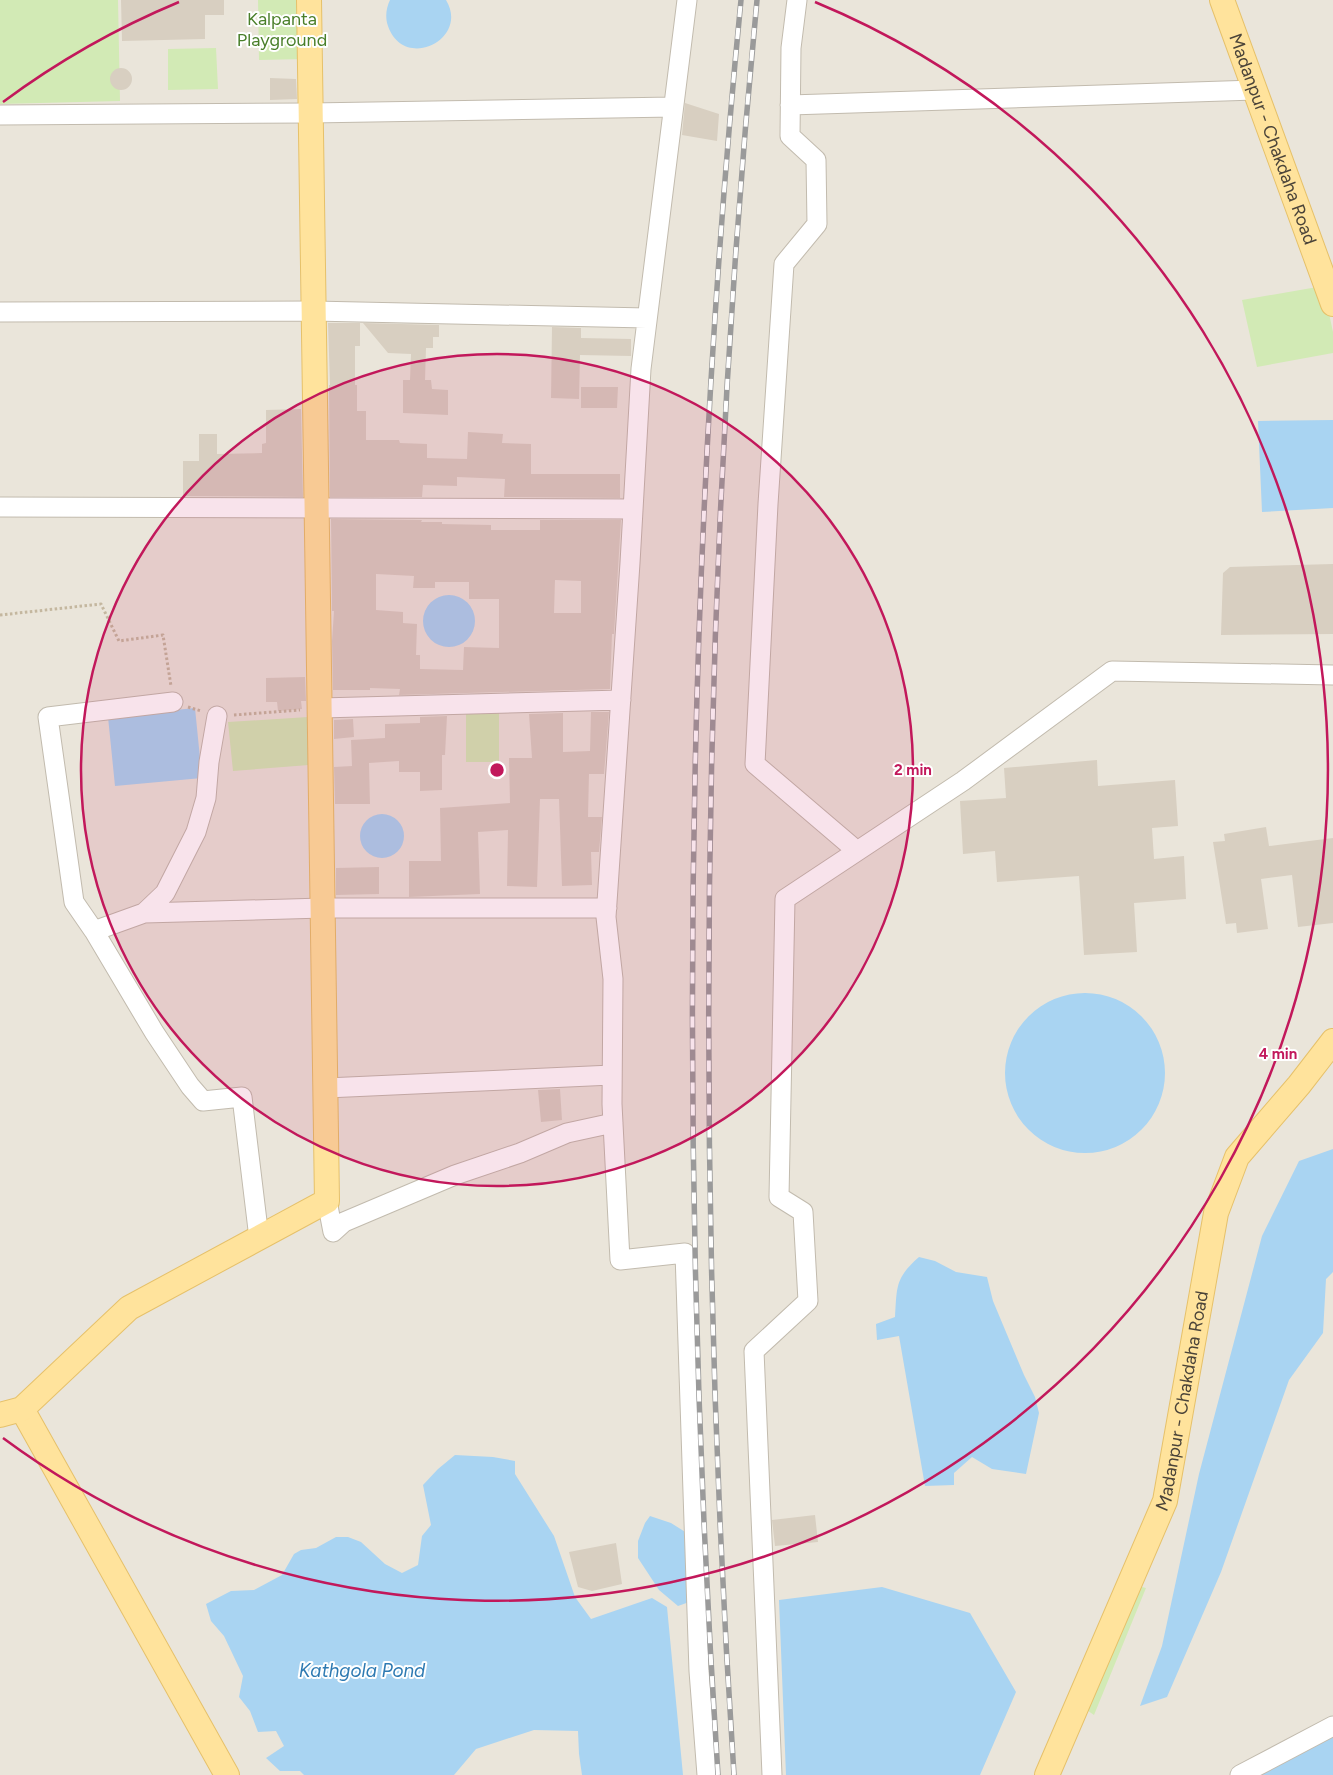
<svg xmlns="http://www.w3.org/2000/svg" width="1333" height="1775" font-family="Figtree,sans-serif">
<rect width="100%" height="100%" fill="#f6f3ec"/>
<!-- residential -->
<path fill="#eae5da" d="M0,0H1333V1775H0Z"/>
<!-- green -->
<path fill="#d2eab5" d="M0,0H118L120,101L0,104Z
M258,0H304L305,59L259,60Z
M216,48L218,89L168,90V49Z
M1323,286L1333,332V353L1257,367L1242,300Z
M466,703H499V762H466Z
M308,717L309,765L233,771L228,722Z
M1134,1585L1146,1588L1094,1715L1081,1706Z"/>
<!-- water -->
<path fill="#a9d4f2" d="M390,0H446C470,39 404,72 388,26C385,18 386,8 390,0Z
M1333,420V508L1262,512L1258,421Z
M423 621a26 26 0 1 1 52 0a26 26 0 1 1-52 0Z
M195,708L202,778L115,786L108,717Z
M360 836a22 22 0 1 1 44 0a22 22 0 1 1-44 0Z
M1005 1073a80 80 0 1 1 160 0a80 80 0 1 1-160 0Z
M1333,1149V1272L1326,1279L1323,1333L1289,1380L1221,1572L1167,1697L1140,1706L1162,1646L1199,1474L1262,1236L1299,1161Z
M919,1257L935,1261L956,1272L987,1277L993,1301L1024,1375L1035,1397L1039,1413L1026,1474L992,1469L972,1457L954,1473V1485L925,1486L899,1336L877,1340L876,1324L895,1317C897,1287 895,1278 919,1257Z
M455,1455L493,1457L515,1461V1474L554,1536L575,1597L591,1619L652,1598L667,1607L683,1775H582L579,1754L578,1731L534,1730L476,1749L454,1775H304L300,1771H280L266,1758L284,1746L276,1731L258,1732L250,1711L239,1697L243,1676L224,1636L211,1621L206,1604L231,1591L254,1590L282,1575L294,1554L301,1550L316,1548L336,1537H348L361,1542L385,1564L402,1573L418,1565L422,1536L431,1525L423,1485L438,1469Z
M650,1516L671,1523L690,1535L692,1601L678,1606L659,1590L638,1558V1541L645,1523Z
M882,1587L970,1613L1016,1692L980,1775H786L779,1600Z
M1333,1733V1775H1252Z"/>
<!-- building -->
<path fill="#d8cfc1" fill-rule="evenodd" d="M121,0H224V15H205V39L122,41Z
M110 79a11 11 0 1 1 22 0a11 11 0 1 1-22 0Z
M270,78L296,79L297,99L270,100Z
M685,103L719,114L717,141L682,135Z
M328,323H360V346H355V385H357V411H366V440H399L400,443L427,444V458L467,459L468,432L503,434L502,443L531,444V474H620V498L504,497L505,479L457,477V486L423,485L422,497H330L329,388V385H330Z
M363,323L439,325V337H433V348H426L425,380H431L432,389L448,390V415L403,413V380H410L411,354L388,353Z
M552,327L581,328V338L631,339V356L580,355L579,399L551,398Z
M581,387H618L617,408H581Z
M301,409L303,497L183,496V461H199V434H217V454L262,453V444L266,443V410Z
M331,519L422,520L421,522H442V524L491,525V530H540V520H621L614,634H612L610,689L399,695L400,689L370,688V690H333L332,641L334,611H332ZM376,574L414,576L413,588H435V582H469V599H499V648L464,647L463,670L420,669V655H416L417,624L403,623V612L376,610ZM555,580L581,581V613H554Z
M1333,564V634L1221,635L1223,573L1230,567Z
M305,677L306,701H301L302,709L278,711L277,702H266V678Z
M591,712H609L604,774H589L588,817H602L599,852H591L592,885L562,886L559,799H540L537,887L507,886L508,830L478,832L480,894L409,897V861H441L440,808L510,803L509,758H532L529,714L563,713V752L590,751Z
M447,716L445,755H442V790L420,791V772H399V761L369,763L370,804H335L334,767L352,766L351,740L385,738V724L420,723V717Z
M353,719L354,737L334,739V720Z
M1097,760L1098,786L1175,780L1178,826L1152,828L1154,859L1184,856L1186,899L1134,903L1137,952L1084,955L1079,876L997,882L995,851L963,854L960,801L1006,798L1004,768Z
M1266,827L1269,846L1333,838V923L1298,927L1292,875L1261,879L1268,929L1237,933L1236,923L1226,924L1213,842L1225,841L1224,834Z
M379,867V894L336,895V868Z
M560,1089L562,1120L541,1122L538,1090Z
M815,1515L818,1542L775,1546L772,1520Z
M616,1543L622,1584L592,1591L578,1587L569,1552Z"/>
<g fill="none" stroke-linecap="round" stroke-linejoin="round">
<defs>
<path id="minor" d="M687,0L641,369L630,563L606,917L613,979L612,1104L620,1260L685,1253L699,1671L707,1775
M797,0L791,48L790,136L816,160L817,224L784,264L768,504L755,764L857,851
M790,105L1255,90
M0,115L311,113L673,107
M0,312L313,311L647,318
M0,507L633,509
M173,702L48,717L74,902L94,931L154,1032L190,1086L203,1101L242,1097L259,1238
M321,708L621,700
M217,716L209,762L206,798L196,832L165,893L144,913L323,908H607
M94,931L144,913
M326,1088L612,1075
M327,1201L333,1232L344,1222L455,1175L520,1153L567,1133L613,1123
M772,1775L754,1351L808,1301L803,1212L779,1197L785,899L963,781L1112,671L1333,675
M1240,1775L1333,1726"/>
<g id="major">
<path id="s1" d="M1222,0L1333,304"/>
<path d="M22,1409L227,1775"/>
<path d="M0,1415L22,1409L129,1308L327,1201L309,0"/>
<path id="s2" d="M1047,1775L1165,1501L1216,1213L1237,1157L1299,1085L1333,1041"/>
</g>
</defs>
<!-- minor casing -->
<use href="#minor" stroke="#c2bbae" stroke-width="21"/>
<!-- major casing -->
<use href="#major" stroke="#e6c16a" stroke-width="26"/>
<!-- path -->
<path stroke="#c4b79f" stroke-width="3" stroke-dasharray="2.5 2.5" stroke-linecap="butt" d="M0,615L101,604L119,641L163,635L171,686
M188,707L201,711
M234,715L300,710"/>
<!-- minor -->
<use href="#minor" stroke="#fff" stroke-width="19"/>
<!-- major -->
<use href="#major" stroke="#ffe39c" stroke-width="24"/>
<defs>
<path id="rail" d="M718,1775C679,1184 683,590 741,0
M734,1775C695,1184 700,590 757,0"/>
</defs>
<!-- rail casing -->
<use href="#rail" stroke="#9a9a9a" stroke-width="5.5"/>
<!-- rail -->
<use href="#rail" stroke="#fff" stroke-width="4" stroke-dasharray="11" stroke-linecap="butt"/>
</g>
<!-- distance rings -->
<circle cx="497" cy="770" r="416" fill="#c2185b" fill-opacity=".12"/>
<g fill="none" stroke="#c2185b" stroke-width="2.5">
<circle cx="497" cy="770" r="416"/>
<path d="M3 102A831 831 0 0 1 179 2M815 2A831 831 0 1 1 3 1438"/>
</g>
<g text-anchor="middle" stroke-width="4" stroke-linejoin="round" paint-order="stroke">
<!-- park labels -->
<g font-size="18" fill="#4a7f2a" stroke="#fff">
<text x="282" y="25">Kalpanta<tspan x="282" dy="21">Playground</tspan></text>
</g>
<!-- street labels -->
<g font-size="18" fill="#4b4439" stroke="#fff">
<text dy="6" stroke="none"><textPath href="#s1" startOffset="148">Madanpur - Chakdaha Road</textPath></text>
<text dy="6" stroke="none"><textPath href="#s2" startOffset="400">Madanpur - Chakdaha Road</textPath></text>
</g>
<!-- water labels -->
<g font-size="19" font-style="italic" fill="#2e7ab2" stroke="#fff">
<text x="362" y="1677">Kathgola Pond</text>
</g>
</g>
<circle cx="497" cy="770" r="8" fill="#c2185b" stroke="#fff" stroke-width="2.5"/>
<g font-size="15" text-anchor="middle" font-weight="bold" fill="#c2185b" stroke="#fff" stroke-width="4" stroke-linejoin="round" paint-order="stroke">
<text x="913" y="775">2 min</text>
<text x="1278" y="1059">4 min</text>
</g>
</svg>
